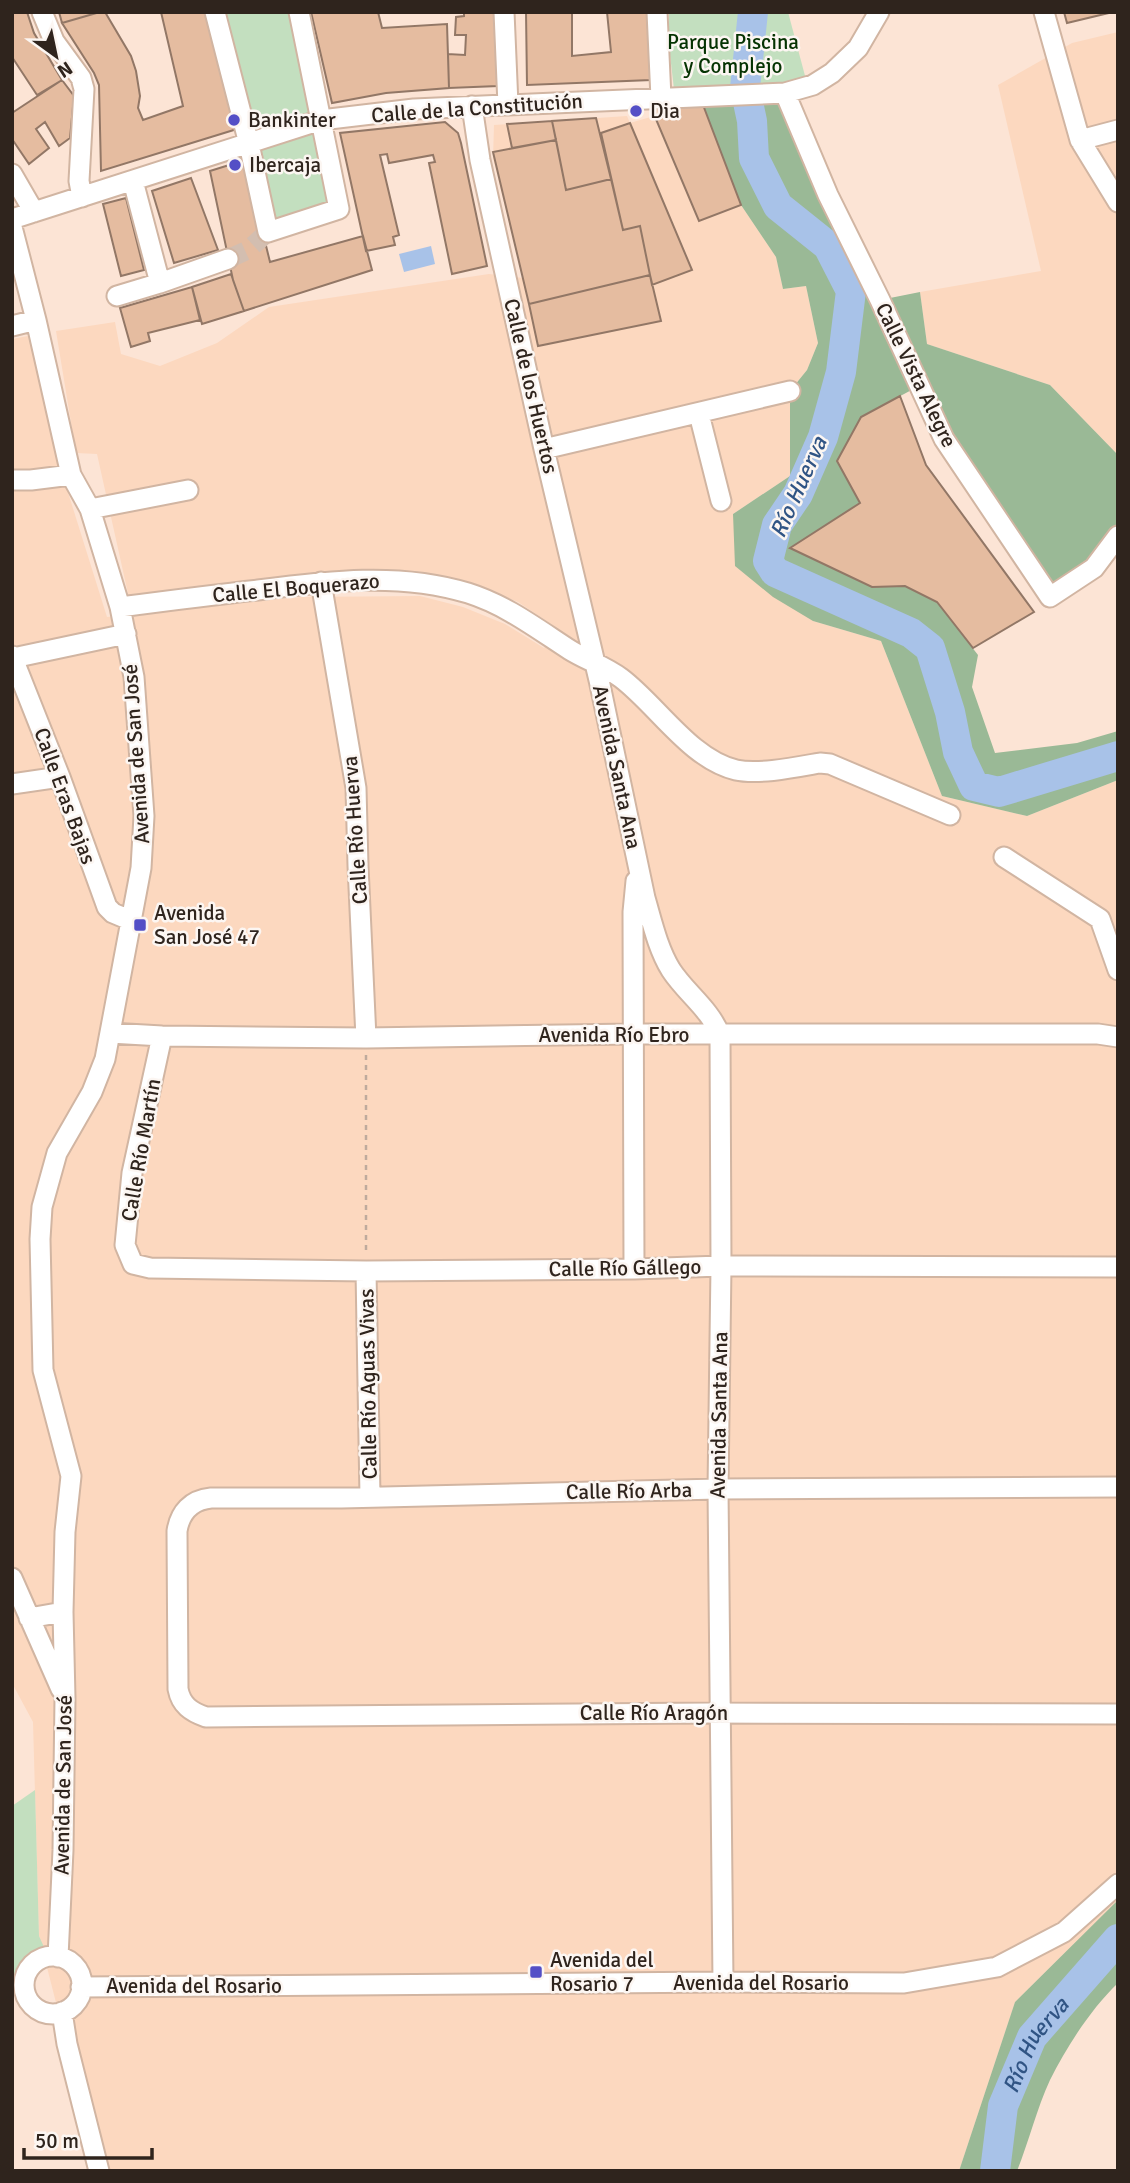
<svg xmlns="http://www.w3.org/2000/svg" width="1130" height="2183" font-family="Signika,sans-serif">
<rect width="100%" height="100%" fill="#fce4d5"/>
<!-- built -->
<path fill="#fcd8bf" d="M1118,32V455L1050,385L927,344L920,292L1041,271L998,85L1072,43Z
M627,116L630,123L654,116L699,221L741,205L776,257L783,289L806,286L818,343L807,370L790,391V476L733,514L813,621L881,641L942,796L1027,816L1118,780V1900L1015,2002L959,2171H99L39,1936L33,1722L12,1683V339L33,335L66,486L107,617L301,597L420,596L463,607L505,624L544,648L560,630L518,602L470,583L423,573L313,575L129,598L97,454L76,453L56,331L115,322L121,354L160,366L217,343L269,307L489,274L523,278L493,158L494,125Z"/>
<!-- green -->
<path fill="#c3dfbf" d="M224,12H295L315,114L254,128Z
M669,12H788L808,87L675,98L669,46Z
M317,126L334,206L271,226L254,148Z
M35,1790L39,1936L48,1956L39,1960L31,1966L26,1974L12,1979V1806Z"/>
<!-- forest -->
<path fill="#9ab996" d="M785,93L880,300L920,292L927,344L1050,385L1118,455V536L1050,597L919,386L861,417L837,461L860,503L790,548L872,587L905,586L937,602L978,655L972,687L995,753L1077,743L1118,731V780L1027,816L942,796L881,641L813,621L773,597L735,566L733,514L790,476V391L807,370L818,343L806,286L783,289L776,257L741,205L700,97Z
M1118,1900V1983C1091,2009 1067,2046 1050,2080C1037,2108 1029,2141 1017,2171H959L1015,2002Z"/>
<!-- water -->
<path fill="#a8c2e8" d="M431,246L435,264L404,272L399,254Z"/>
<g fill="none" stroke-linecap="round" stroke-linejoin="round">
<!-- river -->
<g stroke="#a8c2e8" stroke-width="30">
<path d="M753,12L745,88L752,121L754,158L778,206L828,246L851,291L841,372L823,437L798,494L777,525L768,561L775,572L911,633L930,648L950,712L958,752L974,786L999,792L1118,756"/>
<path id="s1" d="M995,2171L1003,2106L1032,2037L1118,1939"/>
</g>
</g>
<!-- building -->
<path fill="#e5bca0" stroke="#927766" stroke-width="2" d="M12,12H27L34,33L62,80L37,95L12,57Z
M59,12H100L62,23Z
M100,12H105L131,56L136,71L140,96L138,108L143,120L183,106L161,12H208L237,129L101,171L99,85L94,73L62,23Z
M311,12H378L382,28L447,24L449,88L386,93L332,103Z
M464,12H496L498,86L449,88L448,54L465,55L466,35H455L456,17L464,16Z
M526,12H572V56L611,52L607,12H647L651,80L527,85Z
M1064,12H1113L1067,23Z
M62,80L74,96L70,138L59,146L45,122L36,129L49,148L29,164L12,139V113Z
M700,97L741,205L699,221L647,98Z
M596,118L611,179L566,190L552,121Z
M552,121L556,140L512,148L507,124Z
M445,122L458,133L461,143L487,266L452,274L429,163L435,162L433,155L389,163L387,154L380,155L399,235L393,237L395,245L366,251L340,133Z
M630,123L692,270L652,285L640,226L623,230L601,133Z
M556,140L566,190L611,179L623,230L640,226L650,275L529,304L493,152Z
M245,160L270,262L363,236L372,270L244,311L233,280L210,171Z
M191,178L218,250L174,263L152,191Z
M126,198L144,270L121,276L103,204Z
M231,274L244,311L202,324L192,287Z
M650,275L661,321L538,346L529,304Z
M192,287L200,320L148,333L150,341L131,347L120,308Z
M900,396L926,465L1034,612L973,648L937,602L905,586L872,587L790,548L860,503L837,461L861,417Z"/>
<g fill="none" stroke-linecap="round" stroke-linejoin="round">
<!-- street-tunnel -->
<path stroke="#d3beb0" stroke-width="19" stroke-dasharray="19 10" stroke-linecap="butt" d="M228,259L248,250L268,232"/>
<defs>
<path id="street" d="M42,12L54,41L81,78L84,89L79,181L82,197
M215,12L249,144L268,232L339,209L299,12
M504,12L508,105
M657,12L661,98
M1044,12L1080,140L1118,202
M785,93L828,195L880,300L944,439L1050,597L1094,568L1118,536
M472,106L480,160L544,449L599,680L645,898C652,922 658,949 671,970C686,993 710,1009 720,1035L721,1266L718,1489L723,1982
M1080,140L1118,130
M12,174L34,212
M133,181L160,283
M12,219L321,120L414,109L785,93L813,85L832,73L858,48L879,12
M12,227L36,320L71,475L90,509L120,607L134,677L144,816L141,868L105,1059L92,1092L57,1153L42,1207L40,1239L43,1370L71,1476L65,1532L63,1612L65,1698L63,1850L58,1957
M117,296L160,283L228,259
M12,326L36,320
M699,414L721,501
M544,449L790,391
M12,480H31L71,475
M90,509L188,490
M321,582L356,788L358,866L366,1038
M120,607C166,601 212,595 258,590C328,581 399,572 468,593C506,605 536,628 570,650C586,660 605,666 621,678C657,705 690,759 736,770C759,775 797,767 820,763L830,764L950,815
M12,656L60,777L107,907L113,913L132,921
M13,658L126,634
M12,784L60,777
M1004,857L1100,919L1118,970
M110,1033L162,1036L366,1038L633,1034H1098L1118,1037
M162,1036L132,1173L125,1245L133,1264L150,1268L366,1271L634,1269L721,1266L1118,1267
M634,1269L633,912L636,881
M366,1271L370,1497
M1118,1487L718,1489L341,1498H211C191,1500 180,1512 177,1531L178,1689C181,1705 191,1712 206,1717L710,1713L1118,1714
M12,1578L61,1689
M29,1618L63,1612
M24 1985a29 29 0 1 1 58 0a29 29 0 1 1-58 0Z
M81,1987L723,1982L904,1983L997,1967L1064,1932L1118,1884
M62,2012L67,2044L99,2171"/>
</defs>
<!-- street casing -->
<use href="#street" stroke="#d1b5a2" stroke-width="23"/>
<!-- path -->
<path stroke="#beaa9d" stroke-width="2.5" stroke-dasharray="5 5" stroke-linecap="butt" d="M366,1055V1255"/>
<!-- street -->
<use href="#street" stroke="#fff" stroke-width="19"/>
</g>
<!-- markers -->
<g fill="#544fc6" stroke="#fcf6f2" stroke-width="2.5">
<circle cx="636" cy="111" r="7"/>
<circle cx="234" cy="120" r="7"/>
<circle cx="235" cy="165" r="7"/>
<rect x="133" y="918" width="14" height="14" rx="3.5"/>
<rect x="529" y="1965" width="14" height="14" rx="3.5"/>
</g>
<g text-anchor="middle" stroke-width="5" stroke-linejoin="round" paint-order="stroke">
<!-- park labels -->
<g font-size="21" fill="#053302" stroke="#fcf6f2">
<text x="733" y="49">Parque Piscina<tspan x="733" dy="24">y Complejo</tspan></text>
</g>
<!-- street labels -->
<g font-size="21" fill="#2f241d" stroke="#fcf6f2">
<text transform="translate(477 108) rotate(-4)" y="7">Calle de la Constitución</text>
<text transform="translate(916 375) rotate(64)" y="7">Calle Vista Alegre</text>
<text transform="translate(531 386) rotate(77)" y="7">Calle de los Huertos</text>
<text transform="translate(296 588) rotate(-5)" y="7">Calle El Boquerazo</text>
<text transform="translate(136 754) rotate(-94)" y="7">Avenida de San José</text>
<text transform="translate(617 767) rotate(78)" y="7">Avenida Santa Ana</text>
<text transform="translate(65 796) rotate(70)" y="7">Calle Eras Bajas</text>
<text transform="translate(355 830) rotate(-94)" y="7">Calle Río Huerva</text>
<text x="614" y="1042">Avenida Río Ebro</text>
<text transform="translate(141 1150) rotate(-80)" y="7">Calle Río Martín</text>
<text transform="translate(625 1268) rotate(-1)" y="7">Calle Río Gállego</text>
<text transform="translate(368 1384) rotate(-91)" y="7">Calle Río Aguas Vivas</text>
<text transform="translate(719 1415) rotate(-89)" y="7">Avenida Santa Ana</text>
<text transform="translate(629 1491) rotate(-1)" y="7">Calle Río Arba</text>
<text x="654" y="1720">Calle Río Aragón</text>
<text transform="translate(63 1785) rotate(-89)" y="7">Avenida de San José</text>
<text x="761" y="1990">Avenida del Rosario</text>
<text x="194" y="1993">Avenida del Rosario</text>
</g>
<!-- poi labels -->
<g font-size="21" fill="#2f241d" stroke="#fcf6f2" text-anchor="start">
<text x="650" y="118">Dia</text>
<text x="248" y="127">Bankinter</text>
<text x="249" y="172">Ibercaja</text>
<text x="154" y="920">Avenida<tspan x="154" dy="24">San José 47</tspan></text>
<text x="550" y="1967">Avenida del<tspan x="550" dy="24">Rosario 7</tspan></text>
</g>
<!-- water labels -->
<g font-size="23" font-style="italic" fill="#305484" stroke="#fcf6f2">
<text transform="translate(798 487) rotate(-66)" y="8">Río Huerva</text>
<text dy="8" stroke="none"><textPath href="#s1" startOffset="135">Río Huerva</textPath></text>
</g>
</g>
<!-- border -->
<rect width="1130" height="2183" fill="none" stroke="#2f241d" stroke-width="28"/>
<!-- north arrow -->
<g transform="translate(56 56) rotate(147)" stroke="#fcf6f2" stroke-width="5" paint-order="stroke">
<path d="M0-5L12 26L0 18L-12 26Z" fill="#2f241d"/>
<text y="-10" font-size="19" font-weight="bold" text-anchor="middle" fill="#2f241d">N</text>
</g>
<!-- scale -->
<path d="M24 2148v10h128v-10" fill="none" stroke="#2f241d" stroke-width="3.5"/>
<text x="35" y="2148" font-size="21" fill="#2f241d" stroke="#fcf6f2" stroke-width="5" paint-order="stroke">50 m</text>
</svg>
